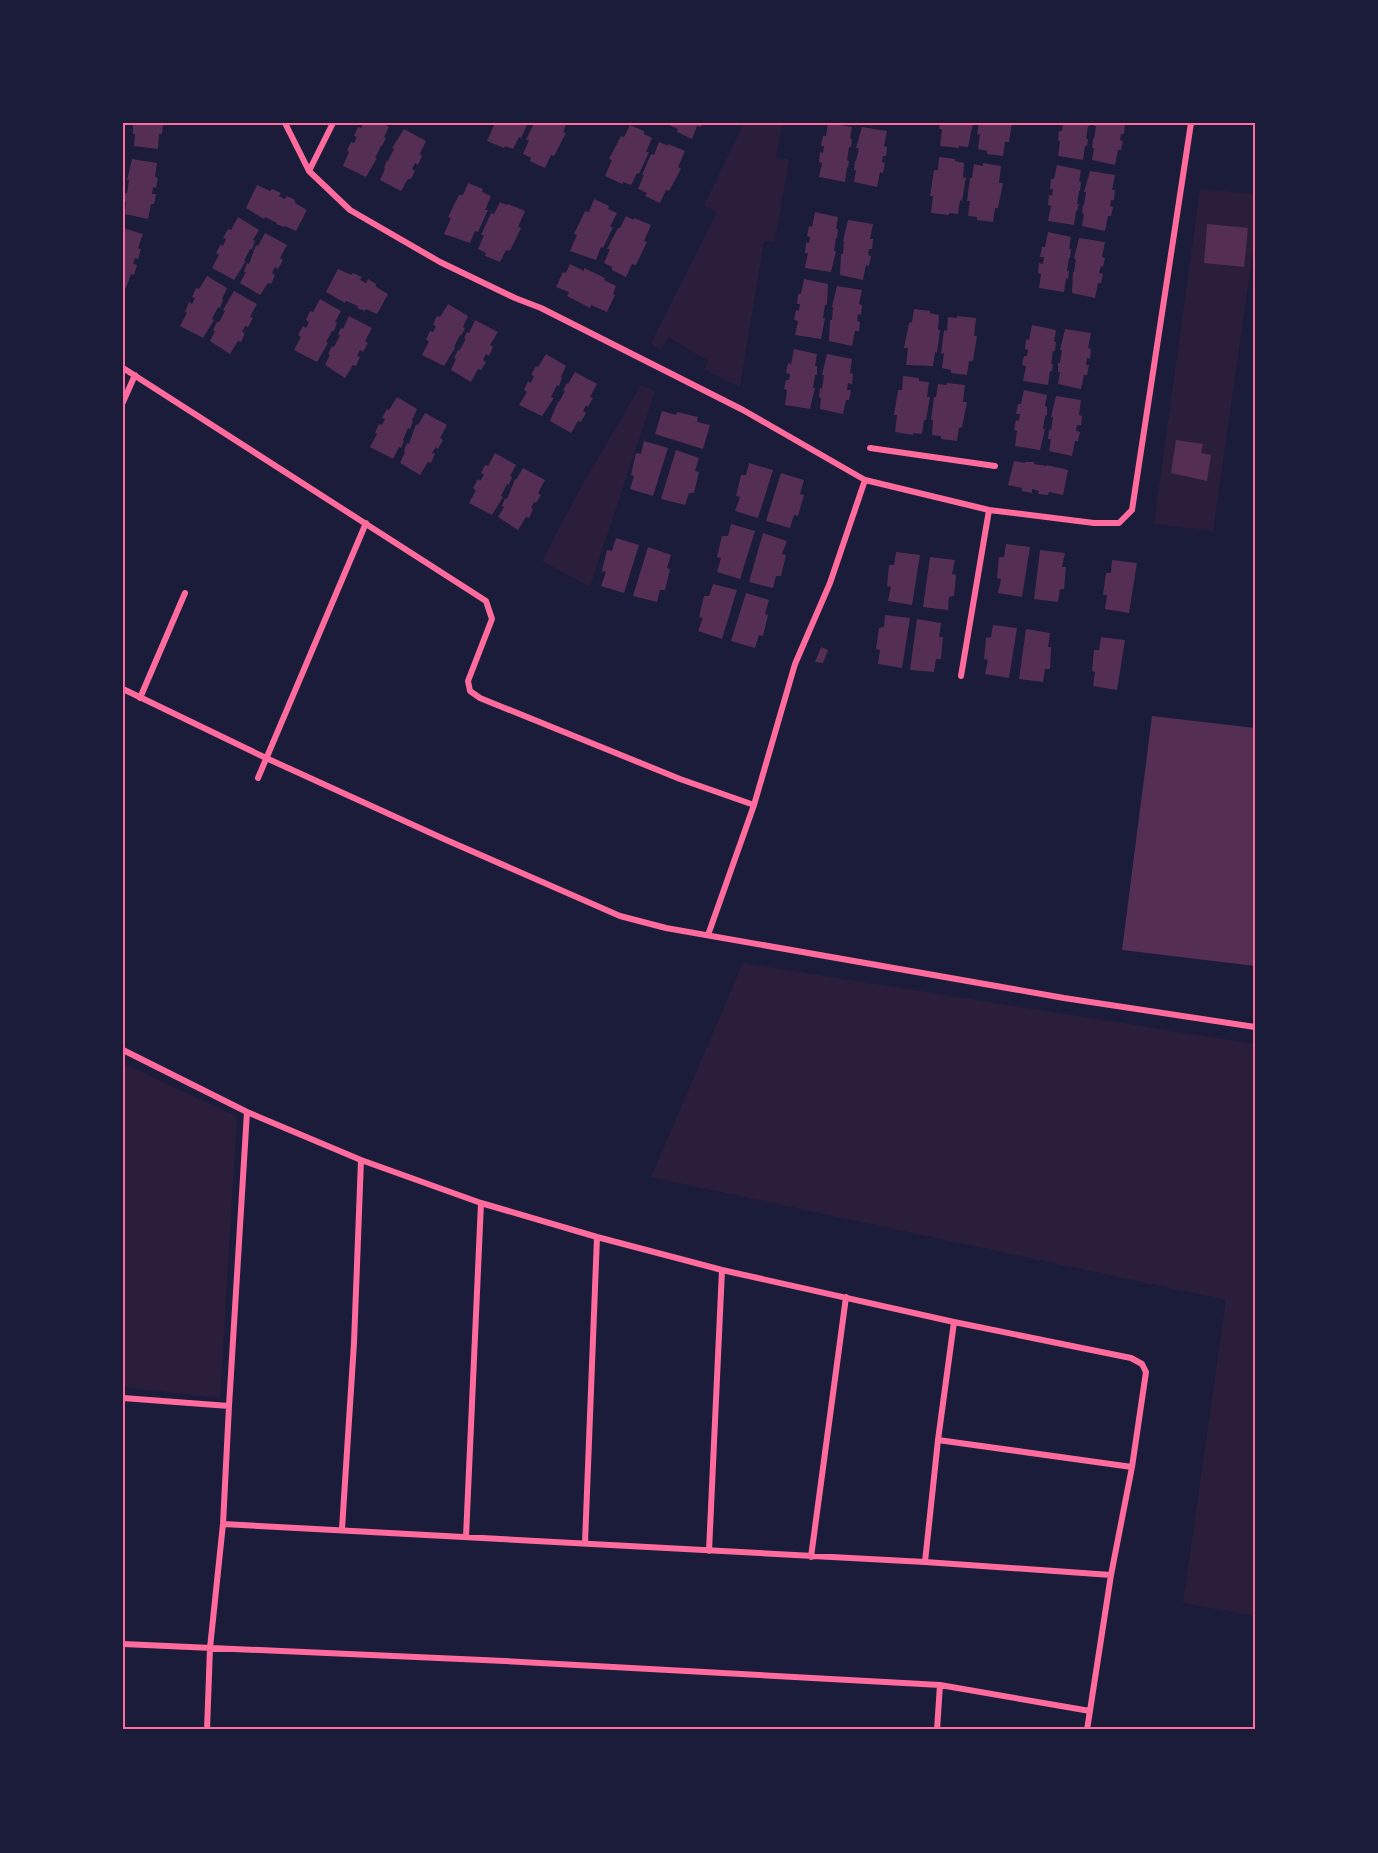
<svg xmlns="http://www.w3.org/2000/svg" width="1378" height="1853" font-family="Raleway,sans-serif">
<rect width="100%" height="100%" fill="#1b1b3a"/>
<!-- green -->
<path fill="#2a1e3b" d="M744,123H782L776,158L789,159L775,242L764,241L740,387L704,369L708,361L669,337L660,350L651,343L717,212L704,205Z
M1200,189L1255,194V237L1213,531L1154,524Z
M641,385L655,391L590,587L542,561L581,487Z
M743,963L1255,1044V1616L1183,1603L1226,1300L651,1177Z
M123,1063L237,1117L220,1398L123,1387Z"/>
<!-- building -->
<path fill="#542f53" d="M134,123L163,124L162,134H159L158,149L134,146L135,134H133V125Z
M364,123H383L389,127L384,137L386,138L382,146H381L375,158H377L366,177L343,166L349,152L347,151L351,142L354,143L357,137L354,136L358,127L361,128Z
M495,123H528L521,138L519,137L513,149L505,146L504,148L487,141Z
M534,123H567L563,132L566,133L554,156L551,155L545,168L530,161L531,158L523,154L529,140H526Z
M670,123H703L701,127L697,126L692,139L677,132L678,129L669,125Z
M828,123L852,127L850,138L852,139L851,147H849L847,160L849,161L848,168L847,167L845,182L819,177L822,163L819,162L820,152L823,153L824,146H821L823,136H826Z
M940,123H973L968,147L959,146V148L940,146L942,129H939Z
M979,123H1012L1009,142H1005L1003,156L987,154V151L978,149L980,134L977,135Z
M1063,123H1090V126H1088L1086,139H1088L1087,146H1085L1083,160L1058,156L1060,141H1058L1059,131H1062Z
M1095,123H1122L1125,125L1124,134H1121L1120,140L1123,141L1121,150H1118L1115,165L1092,160L1094,148H1092L1093,139H1094L1096,126H1094Z
M630,125L644,131V134L652,138L646,152H649L639,174L637,173L631,185L623,182L622,184L605,176L612,160L609,159L621,136L624,137Z
M862,127L887,131L884,146L887,147L886,156H883L882,162L885,163L883,173L880,172L877,187L854,182L856,170H854L855,161H856L859,148H856Z
M404,129L426,141L420,154L422,156L418,165L415,163L412,169L415,171L411,179H408L401,191L380,180L385,169L384,168L387,160L388,161L394,149L392,148Z
M659,142L668,146V144L685,151L678,167L681,169L669,191L666,190L660,203L645,196L647,193L638,189L644,175H642L651,154L654,155Z
M939,157L955,159V161L964,163L963,178L966,177L962,201L960,200L958,214L949,213V215L931,213L933,196H930L934,170H938Z
M132,159L157,163L155,177L158,178L156,188L153,187L152,194H156L154,204H151L148,219L125,214L126,202H124L125,193H127L129,180H127Z
M983,163L1001,166L999,183H1003L998,208H995L993,222L977,220V217L968,216L970,201H967L970,178H972L974,164L983,166Z
M1057,165L1081,170L1079,181L1081,182L1080,191H1079L1077,204H1079L1077,211H1076L1074,225L1048,221L1051,206L1048,205L1049,195L1052,196L1053,189H1050L1051,179H1054Z
M1090,171L1115,175L1112,190H1115L1114,200H1111L1110,206L1113,207L1111,216H1108L1105,231L1082,226L1084,214L1082,213L1083,205H1084L1086,192H1084Z
M468,183L483,189L482,192L491,196L485,210H488L478,232L475,231L470,243L444,234L451,218L448,217L459,195H463Z
M257,185L270,191L272,189L281,193L279,196L285,199L287,196L295,200V203L307,210L296,231L285,226L284,227L276,224L277,223L265,217L264,219L246,208Z
M594,199L609,206L608,209L617,213L610,227H613L603,248L601,247L596,260L570,251L577,235L574,234L585,211L589,212Z
M500,202L507,205L508,204L525,211L518,227L521,228L510,251L506,250L500,262L485,256L486,253L478,249L484,235H481L491,213L494,214Z
M815,212L838,217L836,229H838L837,238H836L834,251H836L831,272L805,268L808,253H805L806,243H809L810,237L807,236L809,226L812,227Z
M626,216L634,220V218L651,225L644,241L647,242L636,265L632,264L626,277L612,270V267L604,263L610,249H607L618,228H620Z
M238,217L259,230L253,240L255,241L252,249H250L244,261H246L234,280L212,268L219,255L216,253L221,244L223,246L226,239L223,238L228,229L231,230Z
M848,220L873,224L870,239H873L872,249H869L868,255L871,256L869,266L866,265L863,280L840,275L841,254H843L844,241H843Z
M1207,224L1248,228L1244,267L1204,263Z
M123,228L143,234L138,248L141,249L138,259L135,258L133,264L137,265L134,275L131,274L126,288L123,287Z
M1048,232L1071,237L1069,249H1071L1070,258H1069L1067,271H1069L1068,279L1066,278L1064,292L1039,288L1041,274L1038,273L1039,263L1043,264L1044,257H1040L1042,247H1045Z
M265,233L287,245L280,258L283,260L278,269L275,267L272,273L275,275L271,284L268,283L260,295L240,283L246,272H244L247,263L249,264L256,245L258,246Z
M1079,238L1105,242L1102,257L1105,258L1103,267L1101,266L1099,273L1103,274L1101,283H1098L1095,298L1072,293L1073,272H1074L1076,259H1074Z
M570,264L584,271V268L605,278L604,280L616,286L613,294L615,295L607,312L591,305L590,308L567,296L569,292L556,287L563,272L566,273Z
M338,269L351,275L353,273L362,277L360,280L366,283L368,279L376,284V287L388,294L377,314L366,309L365,311L357,308L358,306L346,301L345,303L326,292Z
M207,276L227,288L222,299L223,300L220,308L218,307L212,319L214,320L203,338L180,326L187,313L185,312L189,302L192,304L195,298L192,297L196,288L199,289Z
M804,279L828,284L827,305H825L823,318H825L821,339L795,335L798,321L794,320L796,310L799,311L800,304H797L798,294H801Z
M837,286L862,290L859,304L862,305L861,315L858,314L857,321L860,322L859,331H855L852,346L829,341L830,320H832L833,307H832Z
M234,291L257,304L250,317L253,318L248,327L245,326L242,332L245,333L241,342L238,341L230,354L210,341L215,331L213,330L217,322H219L225,311L223,310Z
M320,299L341,311L335,322L337,323L334,331H332L326,342L328,343L317,362L294,350L301,337L298,335L303,326L306,328L309,322L306,320L310,311L313,312Z
M448,304L468,316L463,327L465,328L461,336L460,335L454,347L455,348L444,366L422,355L429,341L426,340L430,331L433,332L436,326L433,325L437,316L440,317Z
M914,309L930,311V313L939,315L938,330H940L937,353L935,352L933,366L906,365L908,348H904L909,323L912,322Z
M349,316L372,328L365,341L368,343L363,352L360,350L357,356L360,357L356,366L353,365L345,378L325,365L330,355L328,354L332,346L334,347L340,335L338,334L341,328L343,329Z
M957,316L976,318L974,336H977L973,361H969L967,375L951,373V370L942,368L944,353L941,354L944,330L947,331L948,317L957,318Z
M475,320L498,332L490,345L493,347L489,356L486,354L483,360L486,362L481,370L478,369L471,382L451,370L456,359L454,358L458,350L459,351L466,339L464,338L467,332L469,333Z
M1032,325L1056,330L1054,342H1056L1055,351H1053L1051,364H1053L1052,371H1050L1048,385L1023,381L1026,366L1022,365L1024,356H1027L1028,350L1025,349L1026,339L1029,340Z
M1065,329L1091,333L1088,348L1091,349L1090,359L1087,358L1086,365H1089L1087,375H1084L1081,389L1058,384L1060,372H1058V363H1060L1062,350H1060Z
M794,349L817,354L815,366H817V375H815L813,388H815L810,409L785,405L787,390L784,389L786,380H789L790,374L786,373L788,363L791,364Z
M546,354L566,366L561,377L562,378L559,386L557,385L551,397L554,398L542,416L519,405L527,392L524,390L528,381L531,383L534,376L531,375L536,366L538,367Z
M827,354L852,359L850,373L853,374L852,384L848,383L847,390H851L849,400H846L843,414L820,409L821,398L819,397L820,388L822,389L824,375H822Z
M575,372L597,384L590,397L593,398L588,407L586,405L583,411L586,413L581,422L578,421L571,433L550,421L558,402H559L565,391L563,390L567,383L568,384Z
M903,376L919,378V381L929,382L927,397H930L926,420H924L922,434L913,433V435L895,432L897,415H894L898,390H902Z
M947,383L965,385L963,402H967L962,427L959,428L957,441L941,439V436L932,435L933,420H931L934,397H936L938,384L947,385Z
M1024,390L1047,395L1045,406L1047,407V415L1045,416L1043,429H1045L1040,450L1015,446L1017,431L1014,430L1016,420L1019,421L1020,414H1016L1018,404H1021Z
M1056,396L1081,400L1079,415L1082,416L1081,425H1077L1076,431L1080,432L1078,441H1075L1072,456L1049,451L1051,439H1048L1049,430H1051L1053,417H1051Z
M397,397L417,409L412,420L413,421L410,429L408,428L403,440L404,441L401,448L399,447L393,459L370,447L377,434L375,433L379,424L382,425L385,419L382,418L387,409L389,410Z
M662,411L676,415L677,412L698,417L697,422L710,425L703,449L655,434Z
M425,413L447,425L440,438L443,440L438,449L436,447L432,453L435,454L431,463L428,462L420,475L400,463L405,452L404,451L407,443L409,444L416,424L418,425Z
M1176,440L1203,444L1201,453L1211,455L1207,481L1171,473Z
M644,441L668,448L653,496L630,489L634,476L631,475L636,453L641,454Z
M676,450L699,458L695,471L699,472L694,493H689L685,505L661,499Z
M495,453L516,465L510,476L512,477L509,485L507,484L501,496L503,497L492,515L469,503L476,490L473,488L478,479L480,481L484,475L481,473L485,465L488,466Z
M1014,461L1025,463V462H1034V464L1047,466V465L1068,470L1063,495L1049,492L1048,495L1038,494L1039,491L1032,489V493L1022,491V488L1008,485Z
M749,463L773,470L758,518L735,511L740,497L736,496L741,475H746Z
M523,468L545,480L538,493L541,495L536,503L534,502L531,508L533,509L529,518L526,517L518,530L498,517L504,507L502,506L505,498L507,499L515,479L516,480Z
M781,473L804,480L800,494L804,495L798,516L794,515L790,528L766,521Z
M731,524L755,531L740,579L717,572L721,558L717,557L722,536H728Z
M763,533L787,541L782,554L786,555L781,576H776L773,588L749,582Z
M616,538L639,545L624,593L601,586L606,572L602,571L607,550L612,551Z
M1006,544L1030,547L1022,597L998,593L1001,579L997,578L999,557H1004Z
M648,547L671,555L667,568L670,569L665,590H660L657,602L633,596Z
M1040,550L1065,553L1062,567H1066L1064,589H1060L1058,602L1034,599Z
M896,552L920,555L912,605L888,601L891,587L887,586L889,565H894Z
M930,557L955,560L952,574L956,575L954,596L949,597L948,610L923,607Z
M1112,560L1137,563L1129,613L1105,609L1107,595H1103L1106,573H1111Z
M713,584L737,590L722,639L698,631L703,618L699,617L704,596H709Z
M746,593L769,600L765,614L768,615L763,636L759,635L755,648L731,641Z
M885,615L910,618L902,668L878,664L880,650L876,649L879,628L884,627Z
M917,619L941,623L939,637H943L941,659H936L934,672L910,670Z
M993,625L1017,628L1009,678L985,674L988,660L984,659L986,638L991,637Z
M1026,629L1050,633L1048,647H1051L1050,669H1045L1043,682L1019,679Z
M1101,637L1125,640L1117,690L1093,686L1095,672L1092,671L1094,650H1099Z
M821,647L828,650L823,663L815,662Z
M1152,716L1255,728V966L1122,950Z"/>
<g fill="none" stroke-linecap="round" stroke-linejoin="round">
<!-- minor -->
<path stroke="#ff6b9d" stroke-width="6" d="M285,123L309,171L350,210L440,262L515,298L541,308L743,410L865,480L989,510L1094,523H1119L1132,510L1191,123
M309,171L333,123
M123,368L486,601L492,619L468,681L470,691L480,698L680,779L754,805
M123,402L135,375
M870,448L995,466
M961,676L989,510
M123,689L266,758L444,839L620,916L666,928L1064,998L1255,1027
M140,698L185,593
M258,778L366,523
M708,935L754,805L795,664L830,583L865,480
M123,1050L247,1112L361,1160L481,1203L597,1237L722,1270L954,1322L1131,1358L1142,1364L1146,1372L1132,1467L1111,1575L1087,1730
M123,1398L229,1406
M938,1440L1132,1467
M223,1524L925,1562L1111,1575
M342,1529L354,1343L361,1160
M466,1537L481,1203
M585,1543L597,1237
M709,1551L722,1270
M811,1557L846,1297
M925,1562L938,1440L954,1322
M123,1644L505,1661L940,1685L1090,1711
M207,1730L210,1648L223,1524L229,1406L247,1112
M937,1730L940,1685"/>
</g>
<!-- border -->
<rect width="1378" height="1853" fill="none" stroke="#1b1b3a" stroke-width="249"/>
<rect x="124" y="124" width="1130" height="1604" fill="none" stroke="#ff6b9d" stroke-width="2"/>
</svg>
